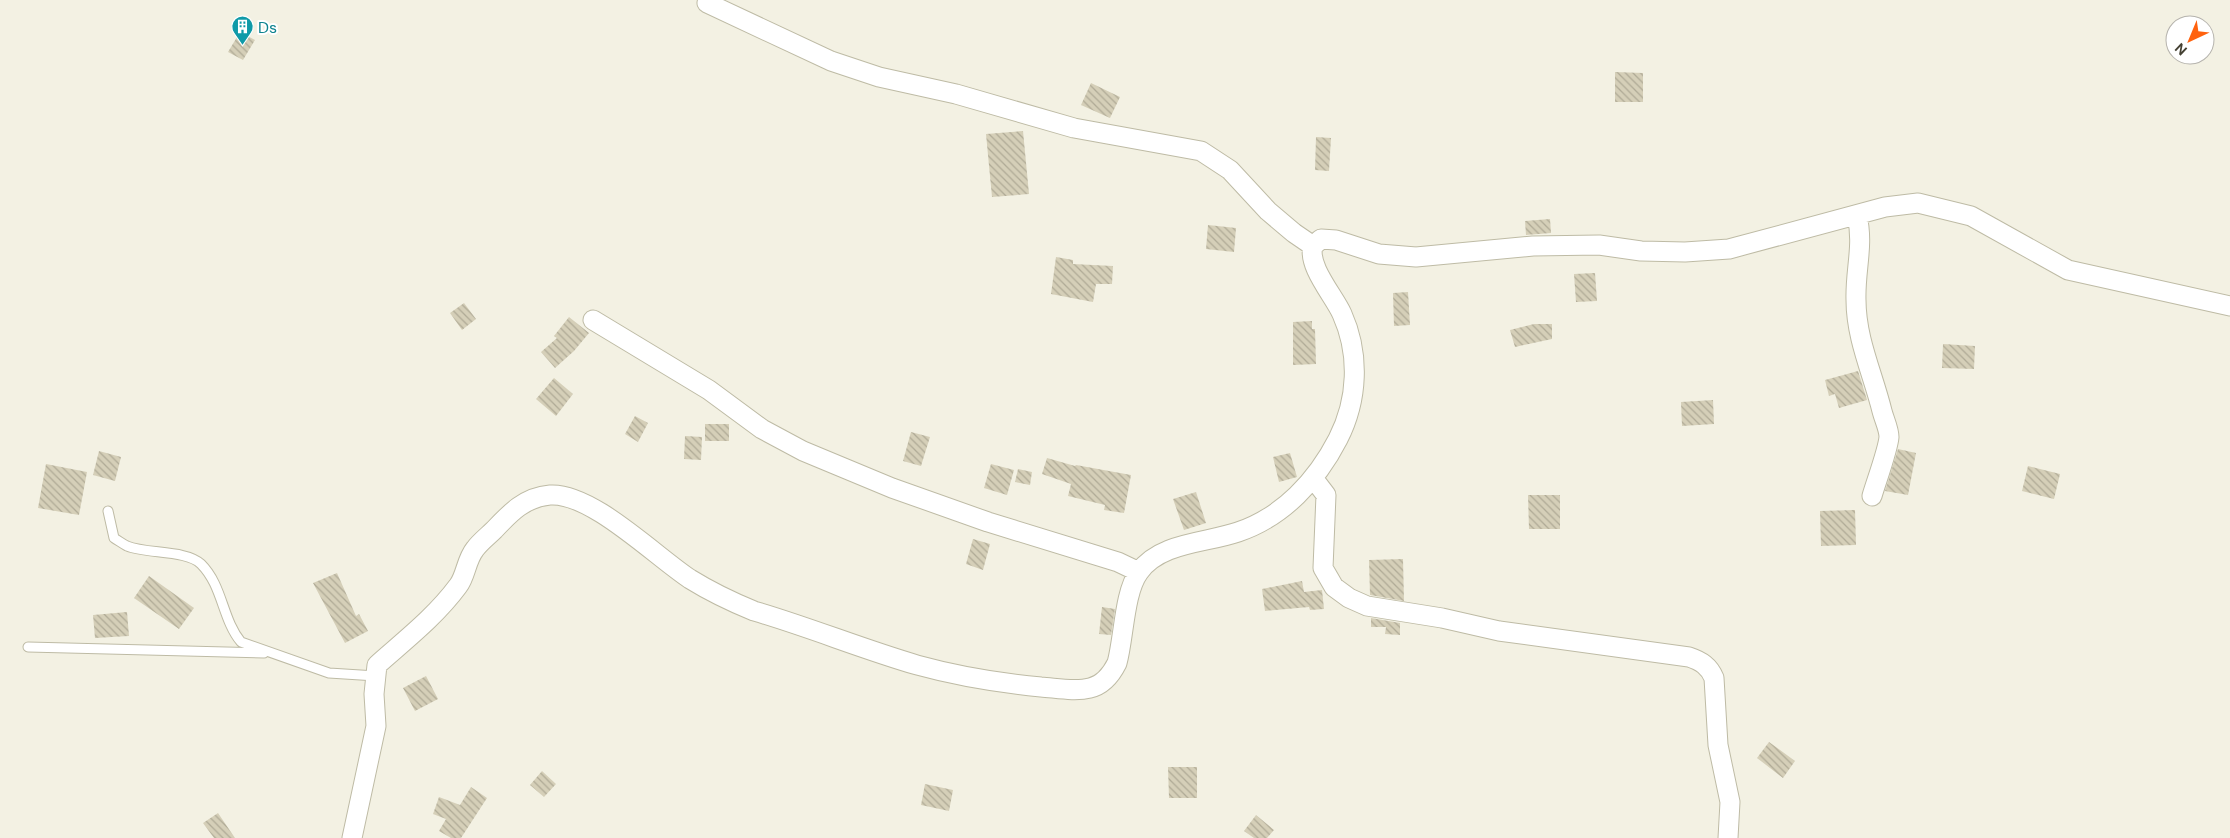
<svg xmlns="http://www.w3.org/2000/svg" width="2230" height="838" font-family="'DM Sans',sans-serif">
<defs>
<pattern id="building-back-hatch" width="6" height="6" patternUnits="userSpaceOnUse" patternTransform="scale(1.25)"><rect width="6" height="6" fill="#d5cfb8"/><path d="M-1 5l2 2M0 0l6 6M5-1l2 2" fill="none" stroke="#afaa96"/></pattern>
</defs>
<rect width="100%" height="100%" fill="#f3f1e3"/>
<!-- building -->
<path fill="url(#building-back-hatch)" d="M240,32L255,40L243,60L228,52Z
M1615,72L1643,73V102H1615Z
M1091,83L1120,97L1110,118L1081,105Z
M1023,131L1029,194L992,197L986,134Z
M1316,137L1331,138L1329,171L1315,170Z
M1550,219L1551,233L1526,235L1525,221Z
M1208,225L1236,228L1234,252L1206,249Z
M1056,257L1073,260V264L1113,266L1112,284H1096L1093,302L1051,294Z
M1595,273L1597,301L1576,302L1574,274Z
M1408,292L1410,325L1394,326L1393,293Z
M464,303L476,319L462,330L450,313Z
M569,317L589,333L574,351L555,368L541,352L557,338L554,336Z
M1312,321V329H1315L1316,364L1293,365V322Z
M1534,324H1552V339L1515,347L1510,330Z
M1943,344L1975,346L1974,369L1942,368Z
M1858,371L1867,400L1839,408L1835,394L1829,396L1825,380Z
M554,378L573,394L556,416L536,399Z
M1713,400L1714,424L1682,426L1681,402Z
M635,416L648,423L638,442L625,434Z
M705,424H729V441H705Z
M911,432L930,437L921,466L903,461Z
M685,436L702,437L701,460L684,459Z
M1898,449L1916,453L1908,495L1885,491Z
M99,451L121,457L115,481L93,475Z
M1290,453L1297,477L1279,482L1273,457Z
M1047,458L1075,466L1076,465L1131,475L1124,513L1104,510L1105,505L1068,496L1071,484L1042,474Z
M46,464L87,472L79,515L38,508Z
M991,464L1014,470L1007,495L984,488Z
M2028,466L2060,474L2054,499L2022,491Z
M1018,469L1032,472L1030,485L1015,482Z
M1196,492L1206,523L1184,530L1173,499Z
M1528,495H1560V529H1529Z
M1855,510L1856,545L1821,546L1820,511Z
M973,539L990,544L983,570L966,564Z
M1403,559L1404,601L1370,595L1369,560Z
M337,573L356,616L359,614L368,631L345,643L313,583Z
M149,576L194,608L179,629L134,598Z
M1302,581L1304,592L1322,590L1324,609L1310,610L1309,607L1265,611L1262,589Z
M1102,607L1115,609L1111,635L1099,634Z
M127,612L129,636L95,638L93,615Z
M1371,618L1400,623V635L1385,634L1386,627H1371Z
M426,676L438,699L415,711L403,688Z
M1769,742L1795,761L1783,778L1757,758Z
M1168,767H1197V798H1169Z
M542,771L556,784L544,797L530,785Z
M925,784L953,790L949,811L921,805Z
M471,787L487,798L461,838H451L439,831L446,819L433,814L439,797L460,805Z
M218,813L235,838H214L203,823Z
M1256,815L1274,830L1267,838H1254L1244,831Z"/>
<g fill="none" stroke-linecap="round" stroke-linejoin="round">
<defs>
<path id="lane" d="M108,511L114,538C119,541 123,544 127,546C146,554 187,550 201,564C223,586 222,619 241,642L329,673L376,676
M28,647L264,653"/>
<path id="street" d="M707,3L831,61L879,77L956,94L1074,128L1201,151L1230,170L1268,211L1294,233L1313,246
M1857,216C1864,245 1855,270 1856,300C1856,339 1873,374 1882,411C1884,419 1889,429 1889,437C1888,450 1876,482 1872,496
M593,320L709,390L762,429L803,451L892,488L988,522L1118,562L1139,572
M1313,478L1326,495L1323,568L1334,587L1349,598L1367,606L1442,618L1499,631L1689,657C1701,661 1709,666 1714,678L1718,745L1730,802L1728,838
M352,838L376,726L374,694L377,665C405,640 435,617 458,586C466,576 466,560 475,549C480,542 488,536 494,530C510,513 525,497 550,495C591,492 655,556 690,579C711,592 732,602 754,611C809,627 862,649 917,665C957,676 999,683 1041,687C1056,688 1075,692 1090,688C1103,685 1111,675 1117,663C1124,638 1124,592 1139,572C1160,542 1207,543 1238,532C1283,517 1317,480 1338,439C1358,400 1360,354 1342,314C1334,296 1307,266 1313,246L1321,239L1336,240L1379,254L1416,257L1533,246L1599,245L1641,251L1685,252L1729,249L1885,207L1918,203L1971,216L2068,270L2230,306"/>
</defs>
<!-- lane casing -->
<use href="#lane" stroke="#bebba5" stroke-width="11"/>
<!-- street casing -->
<use href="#street" stroke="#bebba5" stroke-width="21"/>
<!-- lane -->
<use href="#lane" stroke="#fff" stroke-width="9"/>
<!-- street -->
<use href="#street" stroke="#fff" stroke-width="19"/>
</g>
<!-- icons -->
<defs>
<symbol id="building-pin" viewBox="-11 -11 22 30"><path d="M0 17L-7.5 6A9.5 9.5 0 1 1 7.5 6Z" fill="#0f9aa8" stroke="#fff"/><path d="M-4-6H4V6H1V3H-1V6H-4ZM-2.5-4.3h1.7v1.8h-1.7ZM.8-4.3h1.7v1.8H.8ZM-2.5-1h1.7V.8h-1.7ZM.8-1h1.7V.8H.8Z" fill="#fff"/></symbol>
</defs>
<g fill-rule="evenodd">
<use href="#building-pin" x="230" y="14" width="25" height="34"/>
</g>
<g text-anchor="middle" stroke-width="4" stroke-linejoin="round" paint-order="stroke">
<!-- culture labels -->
<g font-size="16" fill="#0d838f" stroke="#fff" text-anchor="start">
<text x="258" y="33">Ds</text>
</g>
</g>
<!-- north arrow -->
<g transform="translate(2190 40) rotate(224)"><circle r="24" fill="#ffffff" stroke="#b5b3ad"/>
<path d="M0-4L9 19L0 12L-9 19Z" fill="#ff620e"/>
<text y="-8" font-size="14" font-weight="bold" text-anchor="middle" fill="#454133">N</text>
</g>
</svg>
